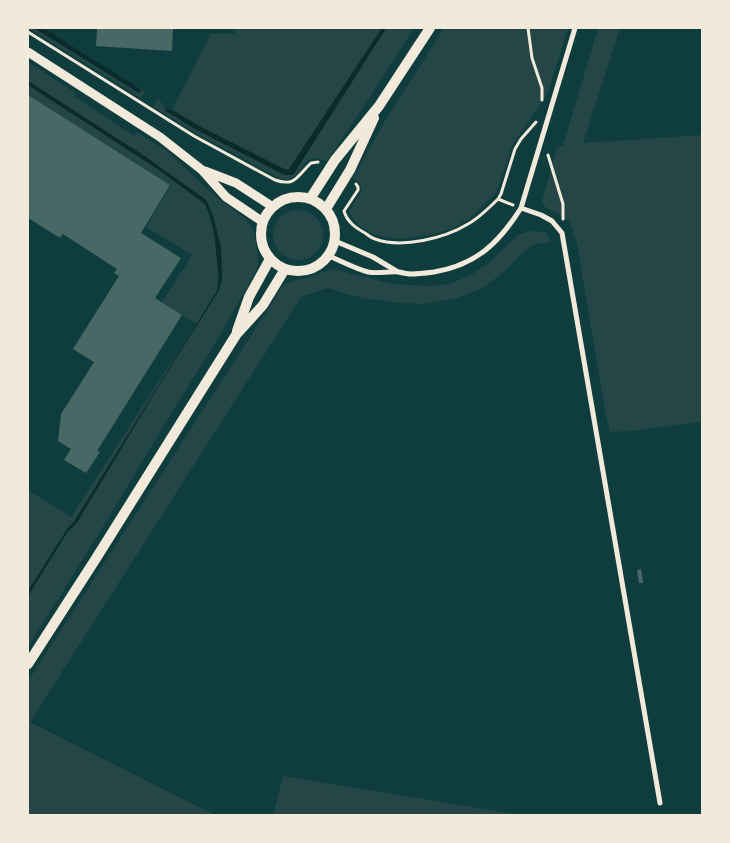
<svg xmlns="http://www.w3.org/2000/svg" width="730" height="843" font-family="Roboto,sans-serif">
<rect width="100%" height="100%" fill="#0f3d3e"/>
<!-- green -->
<path fill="#244646" d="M28,28H34L139,93L140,91H145L141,98Z
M236,28H382L289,169L286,170L203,128L172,110L211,33L234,34Z
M386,28H414L370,97L327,161C298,149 305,181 285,179C282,179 280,178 277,177L201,136L153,107L158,98L165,108L166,111L195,129L284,175H293Z
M444,28H568L548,93L513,144L496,193L468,220L451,229L434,234L401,239L375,235L359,226L349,213V211L362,191L360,184L353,178L385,121Z
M598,28H620L583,143L702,135V422L630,431L610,432L606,416L577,244L570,222L559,214L546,208L542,202L557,147L563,146Z
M28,62L76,93L74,96L134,136L137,132L167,151L215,196L247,220L254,232L258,256V263L256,271L219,337L172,412L98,535L28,647V596L68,531L76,524L160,384L75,521L68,528L28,591V490L71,517L196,324L162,302L192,255L146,227L171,185L28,95V85L159,170L205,204C215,226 221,267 217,291L160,383L218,292L222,280L221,247L212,213L206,200L143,155L28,81Z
M273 235a25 25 0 1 1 50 0a25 25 0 1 1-50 0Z
M530,231L546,232L550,242L535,244L523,252L504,272L481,289L454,299L422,304L392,302L368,299L347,294L328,288L301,297L30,722L215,815H28V681L283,286C292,280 299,280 310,277C318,274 325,271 334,269L393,284L430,286L450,284L471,275L491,261L518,235Z
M283,776L520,815H273Z"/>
<!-- water -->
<path fill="#0a2a2b" d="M34,28H43L140,89V91L139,93Z
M382,28H386L293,175H285L195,129L166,111L165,108L172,110L203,128L286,170L289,169Z
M28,81L143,155L206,200L212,213L221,247L222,280L218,292L160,384L76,524L68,531L28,596V591L68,528L75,520L217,291L219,280L214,232L210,216L205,204L159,170L28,85Z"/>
<!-- building -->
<path fill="#486865" d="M97,28H173L172,51L96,46Z
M28,95L170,185L141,233L181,258L155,298L182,315L97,451L100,452L86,473L64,460L71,449L58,441L61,414L94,362L73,349L119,276L114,273L117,269L63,234L60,238L28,218Z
M641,569L643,583H639L637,570Z"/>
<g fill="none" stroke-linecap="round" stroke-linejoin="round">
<!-- path -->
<path stroke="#f1e9da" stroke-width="3" d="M528,28L532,58L542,88V100
M28,32L194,136L275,180C296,187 297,176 311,163L318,162
M548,155L563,204V219
M356,184L358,187V190L344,211C347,222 356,228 365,233C368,235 371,238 375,239C402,249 445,238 468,224C479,218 489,208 498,199L501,194L515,149L521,139L536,122
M498,199L513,205"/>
<!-- minor -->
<path stroke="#f1e9da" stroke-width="5" d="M521,208L541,215L552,221L562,233L660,803
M335,241L373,257L398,272
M329,256C341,261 356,269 368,272C378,274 389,271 399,272C403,273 407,274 411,274C418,274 426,273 434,272C476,265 499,243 521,208L575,28"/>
<!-- tertiary -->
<path stroke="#f1e9da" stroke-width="9" d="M28,52L160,137L202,170L226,197L263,222
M205,171L236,183L273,207"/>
<!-- secondary -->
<path stroke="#f1e9da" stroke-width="10" d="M261 234a37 37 0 1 1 74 0a37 37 0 1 1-74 0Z
M310,199L335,160L379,106L430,28
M326,209L350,170L374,118
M237,331L249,297L270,259
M28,664L95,560L236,335L263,305L285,269"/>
</g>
<!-- border -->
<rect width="730" height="843" fill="none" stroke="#f1e9da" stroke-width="58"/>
</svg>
